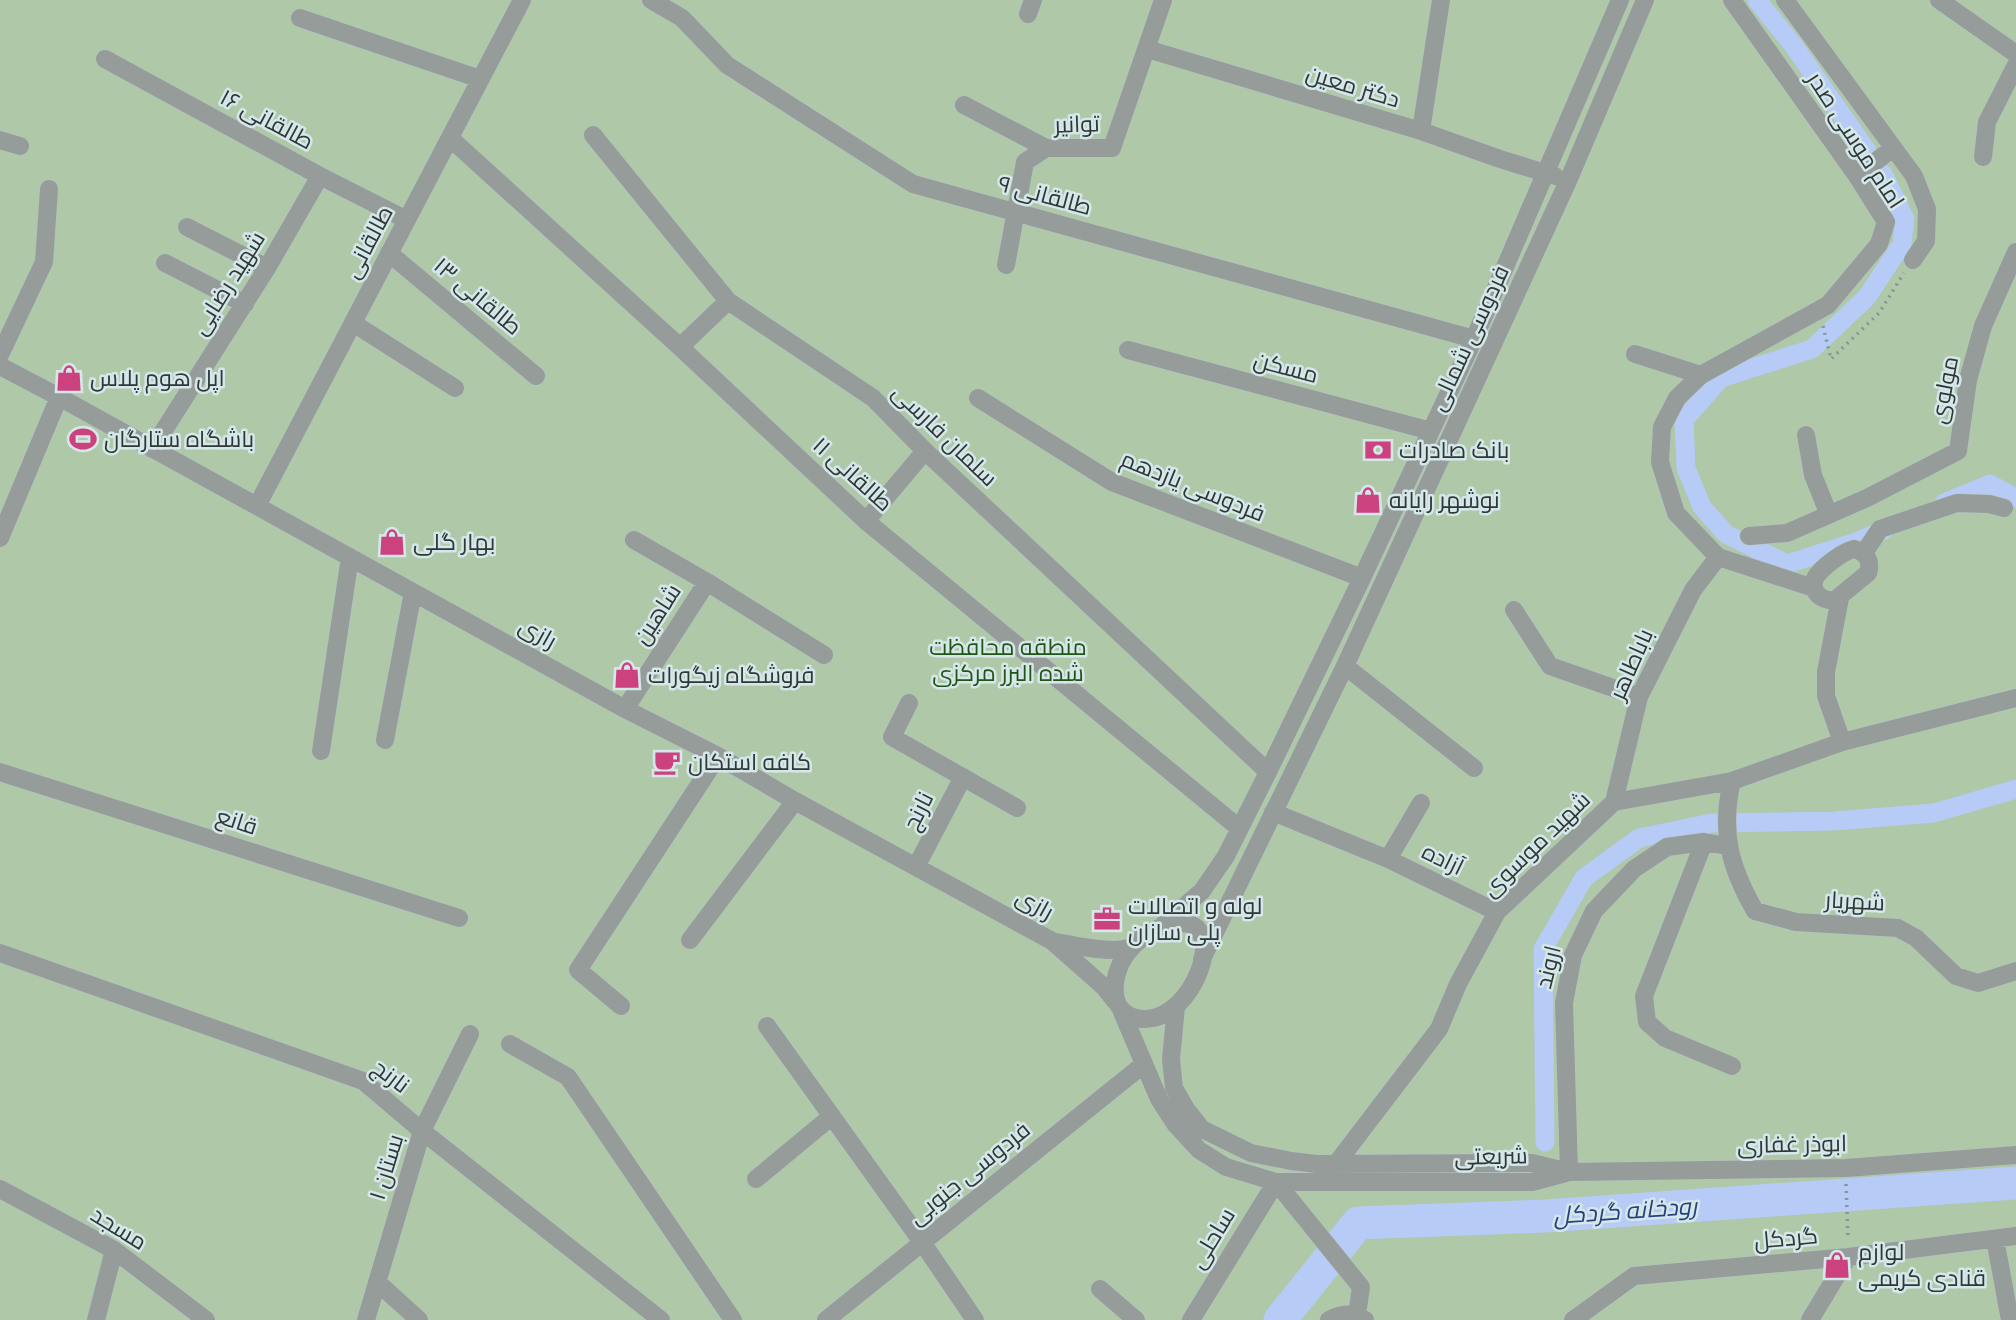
<svg xmlns="http://www.w3.org/2000/svg" width="2016" height="1320" font-family="Overpass,Cairo,sans-serif">
<rect width="100%" height="100%" fill="#d5e7e9"/>
<!-- green -->
<path fill="#aec8a8" d="M0,0H2016V1320H0Z"/>
<g fill="none" stroke-linecap="round" stroke-linejoin="round">
<!-- canal -->
<path stroke="#b6cbf5" stroke-width="19" d="M1757,0L1793,45L1867,151
M1883,174L1905,219L1902,244L1867,297L1812,349L1721,378L1684,420L1686,468L1702,507L1726,534L1787,564L1856,542L1884,530
M1944,503L1990,484L2016,498
M1545,1142L1543,949L1584,878L1639,838L1712,823L1834,821L1934,813L2016,789"/>
<!-- river -->
<path stroke="#b6cbf5" stroke-width="33" d="M1280,1320L1358,1223L1545,1216L2016,1183"/>
<defs>
<path id="minor" d="M651,0L682,18L727,65L913,184L1474,339
M1732,0L1857,176L1886,222L1879,244L1828,305L1701,375L1677,398L1662,427L1660,462L1676,513L1718,557L1814,588
M1785,0L1914,176L1927,209L1926,241L1913,260
M1939,0L2016,54
M1028,14L1033,0
M300,18L480,79
M1147,49L1421,131L1500,159L1555,176
M105,59L320,176L407,220
M964,105L1046,148
M1421,131L1441,0
M593,135L728,301L873,398L925,451L1268,772
M450,138L680,347L866,521L1239,828
M0,140L20,146
M1983,157L1987,122L2016,65
M1857,176L1893,148
M187,227L267,268
M389,253L536,376
M165,263L245,304
M1006,265L1025,162L1046,148H1112L1163,0
M353,323L455,388
M680,347L728,301
M1128,350L1431,431
M1635,354L1701,375
M0,355L44,262L49,189
M0,366L59,397L625,709L718,756L795,801L1052,941L1104,987L1115,1001
M978,398L1112,482L1362,578
M1806,435L1813,475L1829,515
M152,449L267,268L320,176
M257,506L522,0
M866,521L925,451
M1749,536L1787,533L1867,498L1958,451L1968,380L1983,326L2016,252
M0,538L59,397
M634,540L707,582L824,655
M1854,549C1866,552 1872,561 1868,573L1835,600C1821,602 1807,589 1817,575C1824,566 1844,551 1854,549Z
M1864,553L1880,529L1957,503L1989,504L2004,508
M1840,598L1826,672V696L1842,742
M1514,610L1550,666L1639,697
M1345,666L1474,768
M909,703L892,737L1017,808
M625,709L707,582
M385,740L413,592
M321,751L350,557
M0,772L459,918
M1732,781C1720,832 1730,867 1755,911L1796,922L1898,928L1916,938L1956,976L1978,983L2016,971
M1614,802L1639,697L1693,590L1718,557
M1421,803L1388,859L1497,912
M1273,812L1388,859
M1704,842L1644,996L1647,1022L1665,1038L1732,1066
M916,867L963,777
M1178,923C1182,923 1186,923 1189,924C1227,935 1186,1030 1136,1018C1107,1011 1112,975 1125,956C1131,947 1140,939 1148,933C1158,927 1168,925 1178,923Z
M1163,925L1202,891L1213,875L1226,856L1268,772L1362,578L1474,339L1620,0
M690,940L795,801
M1056,942C1072,945 1112,954 1128,948C1131,947 1134,944 1137,941
M0,953L363,1081L422,1131L661,1320
M1202,959L1345,666L1568,181L1645,0
M621,1006L578,970L718,756
M1176,1007L1171,1059L1174,1088L1186,1109L1202,1129L1251,1153L1291,1161L1317,1164L1532,1163L1569,1172L1846,1168L2016,1155
M1122,1012L1159,1099L1176,1125L1199,1150L1226,1167L1276,1182H1532L1566,1173
M767,1026L922,1242L975,1320
M510,1044L568,1077L733,1320
M1336,1164L1439,1029L1458,984L1497,912L1614,802L1732,781L1842,742L2016,698
M1569,1172L1564,1003L1573,955L1594,911L1634,869L1667,847L1704,842L1727,846
M756,1179L832,1116
M0,1189L114,1250L206,1320
M1995,1239L2010,1320
M377,1282L419,1320
M1100,1289L1136,1320
M96,1320L114,1250
M366,1320L422,1131L470,1034
M826,1320L1144,1064
M1191,1320L1276,1182L1361,1287L1357,1315
M1329,1320C1341,1313 1352,1312 1365,1320
M1573,1320L1634,1276L1848,1257L2016,1236
M1810,1320L1848,1257"/>
</defs>
<!-- minor casing -->
<use href="#minor" stroke="#b4c4c5" stroke-width="19"/>
<!-- path -->
<path stroke="#889596" stroke-width="3.5" stroke-dasharray="2 5" stroke-linecap="butt" d="M1823,326L1831,359L1879,313L1904,273
M1846,1184L1848,1239"/>
<!-- minor -->
<use href="#minor" stroke="#959c99" stroke-width="18"/>
</g>
<!-- icons -->
<defs>
<symbol id="shop-bare" viewBox="-9 -9 18 18"><path d="M-5-2.5h2.3a2.7 3.5 0 0 1 5.4 0H5L5.5 6h-11ZM-1.5-2.5h3a1.5 2.3 0 0 0-3 0Z" fill="#cb427f" stroke="#d5e7e9" stroke-width="2.5" paint-order="stroke"/></symbol>
<symbol id="stadium-bare" viewBox="-9 -9 18 18"><path d="M0-5a6.5 5 0 1 0 0 10a6.5 5 0 1 0 0-10ZM-3.5-1.8h7v3.6h-7Z" fill="#cb427f" stroke="#d5e7e9" stroke-width="2.5" paint-order="stroke"/></symbol>
<symbol id="bank-bare" viewBox="-9 -9 18 18"><path d="M-6-4H6V4H-6ZM0-2.3a2.3 2.3 0 1 0 0 4.6a2.3 2.3 0 1 0 0-4.6Z" fill="#cb427f" stroke="#d5e7e9" stroke-width="2.5" paint-order="stroke"/></symbol>
<symbol id="cafe-bare" viewBox="-9 -9 18 18"><path d="M-5.5-4.5H6V0H3Q3 3.5 0 3.5H-2.5Q-5.5 3.5-5.5 0ZM3-3.2v2h1.7v-2ZM-6 4.5H4V6H-6Z" fill="#cb427f" stroke="#d5e7e9" stroke-width="2.5" paint-order="stroke"/></symbol>
<symbol id="office-bare" viewBox="-9 -9 18 18"><path d="M-6-3h4V-5.5h4V-3h4V5H-6ZM-1-4.5V-3h2v-1.5ZM-6 0V1H6V0Z" fill="#cb427f" stroke="#d5e7e9" stroke-width="2.5" paint-order="stroke"/></symbol>
</defs>
<g fill-rule="evenodd">
<use href="#shop-bare" x="50" y="359" width="38" height="38"/>
<use href="#stadium-bare" x="64" y="420" width="38" height="38"/>
<use href="#bank-bare" x="1359" y="431" width="38" height="38"/>
<use href="#shop-bare" x="1349" y="481" width="38" height="38"/>
<use href="#shop-bare" x="373" y="523" width="38" height="38"/>
<use href="#shop-bare" x="608" y="656" width="38" height="38"/>
<use href="#cafe-bare" x="648" y="743" width="38" height="38"/>
<use href="#office-bare" x="1088" y="900" width="38" height="38"/>
<use href="#shop-bare" x="1818" y="1246" width="38" height="38"/>
</g>
<g text-anchor="middle" stroke-width="5" stroke-linejoin="round" paint-order="stroke">
<!-- street labels -->
<g font-size="23" fill="#2f3737" stroke="#d5e7e9">
<text transform="translate(1353 86) rotate(17)" y="8">دکتر معین</text>
<text transform="translate(267 119) rotate(28)" y="8">طالقانی ۱۶</text>
<text transform="translate(1077 124) rotate(-2)" y="8">توانیر</text>
<text transform="translate(1856 140) rotate(57)" y="8">امام موسی صدر</text>
<text transform="translate(1045 195) rotate(15)" y="8">طالقانی ۹</text>
<text transform="translate(368 242) rotate(-62)" y="8">طالقانی</text>
<text transform="translate(228 283) rotate(-58)" y="8">شهید رضایی</text>
<text transform="translate(478 296) rotate(40)" y="8">طالقانی ۱۳</text>
<text transform="translate(1469 338) rotate(-65)" y="8">فردوسی شمالی</text>
<text transform="translate(1286 367) rotate(15)" y="8">مسکن</text>
<text transform="translate(1944 390) rotate(-79)" y="8">مولوی</text>
<text transform="translate(945 435) rotate(44)" y="8">سلمان فارسی</text>
<text transform="translate(853 474) rotate(42)" y="8">طالقانی ۱۱</text>
<text transform="translate(1193 486) rotate(22)" y="8">فردوسی یازدهم</text>
<text transform="translate(657 614) rotate(-57)" y="8">شاهین</text>
<text transform="translate(538 633) rotate(29)" y="8">رازی</text>
<text transform="translate(1631 664) rotate(-66)" y="8">باباطاهر</text>
<text transform="translate(918 811) rotate(-63)" y="8">نارنج</text>
<text transform="translate(237 821) rotate(18)" y="8">قانع</text>
<text transform="translate(1536 844) rotate(-44)" y="8">شهید موسوی</text>
<text transform="translate(1443 859) rotate(26)" y="8">آزاده</text>
<text transform="translate(1855 901) rotate(3)" y="8">شهریار</text>
<text transform="translate(1035 904) rotate(29)" y="8">رازی</text>
<text transform="translate(1548 967) rotate(-76)" y="8">اروند</text>
<text transform="translate(391 1076) rotate(37)" y="8">نارنج</text>
<text transform="translate(1792 1144) rotate(-1)" y="8">ابوذر غفاری</text>
<text transform="translate(1491 1156) rotate(-1)" y="8">شریعتی</text>
<text transform="translate(386 1167) rotate(-73)" y="8">بستان ۱</text>
<text transform="translate(969 1173) rotate(-39)" y="8">فردوسی جنوبی</text>
<text transform="translate(119 1228) rotate(32)" y="8">مسجد</text>
<text transform="translate(1212 1238) rotate(-59)" y="8">ساحلی</text>
<text transform="translate(1786 1238) rotate(-5)" y="8">گردکل</text>
</g>
<!-- poi labels -->
<g font-size="23" fill="#2f3737" stroke="#d5e7e9" text-anchor="start">
<text x="90" y="386">اپل هوم پلاس</text>
<text x="104" y="447">باشگاه ستارگان</text>
<text x="1399" y="458">بانک صادرات</text>
<text x="1389" y="508">نوشهر رایانه</text>
<text x="413" y="550">بهار گلی</text>
<text x="648" y="683">فروشگاه زیگورات</text>
<text x="688" y="770">کافه استکان</text>
<text x="1128" y="914">لوله و اتصالات<tspan x="1128" dy="26">پلی سازان</tspan></text>
<text x="1858" y="1260">لوازم<tspan x="1858" dy="26">قنادی کریمی</tspan></text>
</g>
<!-- park labels -->
<g font-size="23" fill="#215516" stroke="#d5e7e9">
<text x="1008" y="655">منطقه محافظت<tspan x="1008" dy="26">شده البرز مرکزی</tspan></text>
</g>
<!-- water labels -->
<g font-size="24" font-style="italic" fill="#26417f" stroke="#d5e7e9">
<text transform="translate(1625 1211) rotate(-4)" y="8">رودخانه گردکل</text>
</g>
</g>
</svg>
